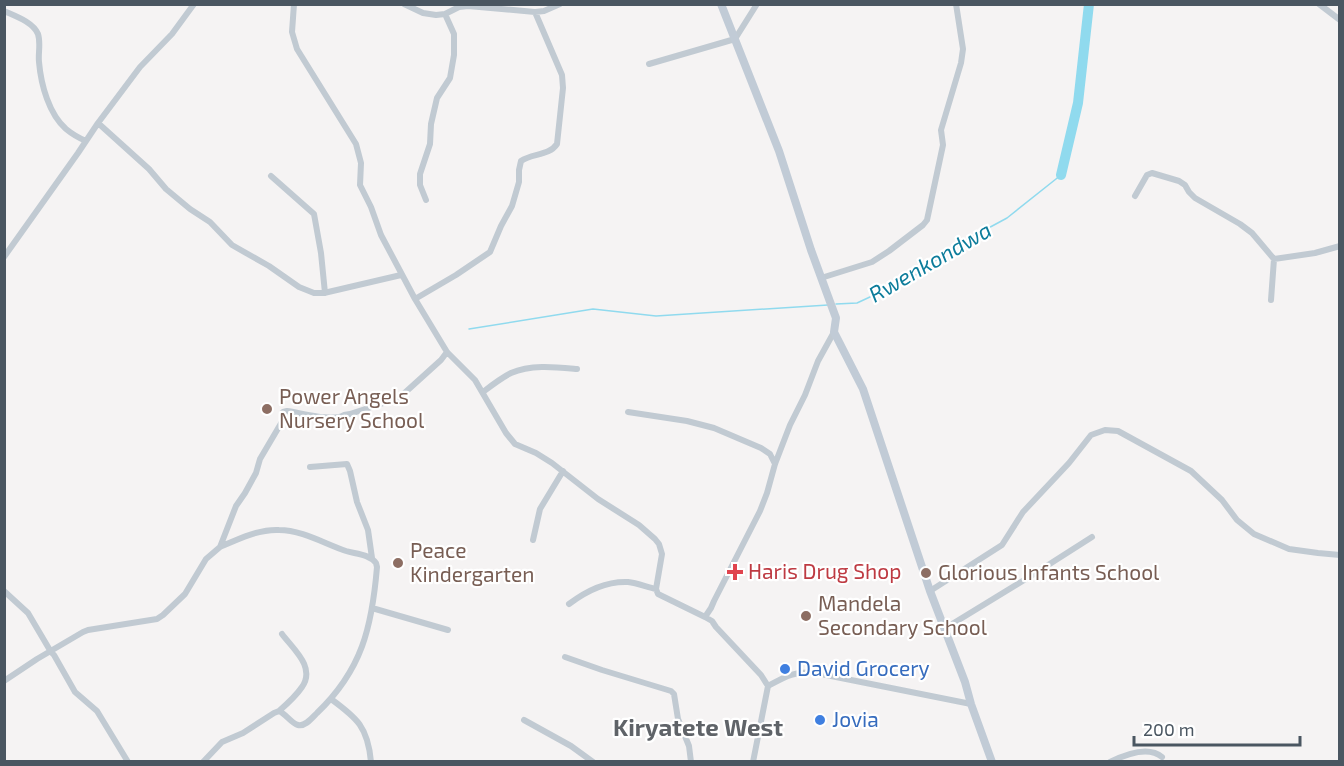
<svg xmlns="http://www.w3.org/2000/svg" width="1344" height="766" font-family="'Exo 2',sans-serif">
<rect width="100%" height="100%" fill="#f5f3f3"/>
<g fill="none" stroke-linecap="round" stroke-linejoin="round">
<!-- stream -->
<path stroke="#90daee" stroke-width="1.5" d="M836,304L857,303L913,277L957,245L1007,218L1061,175
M469,329L593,309L656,316L828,305"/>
<!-- river -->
<path stroke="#90daee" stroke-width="10" d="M1061,175L1078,103L1089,4"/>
<!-- street -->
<path stroke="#c1cad2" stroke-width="6" d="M294,4L292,32L297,49L356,144L361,163L360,185L371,207L381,235L415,299L447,352L475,380L506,433L515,444L536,453L552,463L598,499L639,525L655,539L659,544L662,554L656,589L658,594L705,617
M404,4L423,13L436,15L445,14L459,7L468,6L535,12L544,11L560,4
M1319,4L1340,20
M4,11C15,16 33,22 38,34C41,43 38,53 39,62C41,85 49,114 66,129C72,134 79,138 86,141
M649,64L735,39L757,4
M98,123L149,169L166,189L190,209L210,222L232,245L269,266L299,287L314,293H324L401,275
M271,176L314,214L321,253L325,293
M1135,196L1147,175L1152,173L1179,181L1185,185L1189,192L1195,198L1240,224L1252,233L1274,259L1271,300
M426,200L420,185V174L430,144L431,124L437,98L450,78L454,55V34L445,14
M4,257L78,153L98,123L140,67L172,34L194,4
M1274,259L1315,253L1340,246
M821,278L872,262L889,251L923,225L927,220L943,145L941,130L961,63L963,49L956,4
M415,299L456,275L490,252L501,226L512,206L519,182V170L521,161C532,153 549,156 557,144L563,88L562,75L535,12
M483,392C492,385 501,378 511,373C531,364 556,367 577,369
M628,412L687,421L714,428L761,448L770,454L775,464
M310,467L347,464L350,471L357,502L368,530L372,558
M533,540L540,509L563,471
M4,591L28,613L51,652L54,655L75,692L97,711L128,762
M930,591L1002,545L1023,512L1069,463L1091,435L1105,430L1118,431L1191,471L1222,500L1237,520L1254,534L1289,549L1318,553L1340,555
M569,604C586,591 605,581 628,582C637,583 647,587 656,589
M372,608L448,630
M944,629L1034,574L1092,537
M565,657L602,670L671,691L674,694L678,719L689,746L691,762
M4,681L37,659L83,632L88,630L157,619L163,615L185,594L206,559L220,547L236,506L245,493L256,473L260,459L283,420L282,415L283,412L287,411C302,413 332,422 344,415L350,414L399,398L441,360L447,352
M768,686C786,676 794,671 816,673L971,704
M331,699C357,718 368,727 371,762
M279,711C287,704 296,696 302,687C316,667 293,649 282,634
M524,720L571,746L593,762
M203,762L222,742L243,733L274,713L279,711C286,714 291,723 298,725C305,727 312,718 317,713C362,670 372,627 377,567L376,563C369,554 356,554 346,551C325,544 302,530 279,530C259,529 238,539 220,547
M753,762L768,686L761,675L716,627L712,621L705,617L711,608L714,601L760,511L767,493L775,464L790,425L805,395L818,361L834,332
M1110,762C1124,755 1148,745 1162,757"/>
<!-- secondary -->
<path stroke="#c1cbd6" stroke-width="8" d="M721,4L779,151L811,250L836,318L834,332L863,389L930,591L965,682L971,704L992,762"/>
</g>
<!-- markers -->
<g fill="#8d6e63" stroke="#fff" stroke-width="2">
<circle cx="267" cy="409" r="6"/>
<circle cx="398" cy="563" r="6"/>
<circle cx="926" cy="573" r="6"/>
<circle cx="806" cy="616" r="6"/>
</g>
<path fill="#e0444e" stroke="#fff" stroke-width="2" d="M732 563h6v6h6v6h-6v6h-6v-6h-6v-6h6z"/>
<g fill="#3f7fe0" stroke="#fff" stroke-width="2">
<circle cx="785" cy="669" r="6"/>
<circle cx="820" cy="720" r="6"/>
</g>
<g text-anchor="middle" stroke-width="4.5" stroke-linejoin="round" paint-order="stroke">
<!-- education labels -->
<g font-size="21" fill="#785e54" stroke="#fff" text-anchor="start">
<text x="279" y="404">Power Angels<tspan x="279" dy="24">Nursery School</tspan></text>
<text x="410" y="558">Peace<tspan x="410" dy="24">Kindergarten</tspan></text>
<text x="938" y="580">Glorious Infants School</text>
<text x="818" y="611">Mandela<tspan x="818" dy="24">Secondary School</tspan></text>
</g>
<!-- health labels -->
<g font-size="21" fill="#be3a42" stroke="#fff" text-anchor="start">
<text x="748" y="579">Haris Drug Shop</text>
</g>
<!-- shop labels -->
<g font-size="21" fill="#366cbe" stroke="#fff" text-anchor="start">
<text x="797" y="676">David Grocery</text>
<text x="832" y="727">Jovia</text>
</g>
<!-- water labels -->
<g font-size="22" font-style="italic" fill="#0c7c9b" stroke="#fff">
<text transform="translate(930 262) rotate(-30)" y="8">Rwenkondwa</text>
</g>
<!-- quarter labels -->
<g font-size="24" font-weight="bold" fill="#5f6368" stroke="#fff">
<text x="698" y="736">Kiryatete West</text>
</g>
</g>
<!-- border -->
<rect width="1344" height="766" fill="none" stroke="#4a5661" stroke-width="12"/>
<!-- scale -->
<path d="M1134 736v9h166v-9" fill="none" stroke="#4a5661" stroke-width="3"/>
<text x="1143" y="736" font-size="18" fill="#4a5661" stroke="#ffffff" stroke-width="4.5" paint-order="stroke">200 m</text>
</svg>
